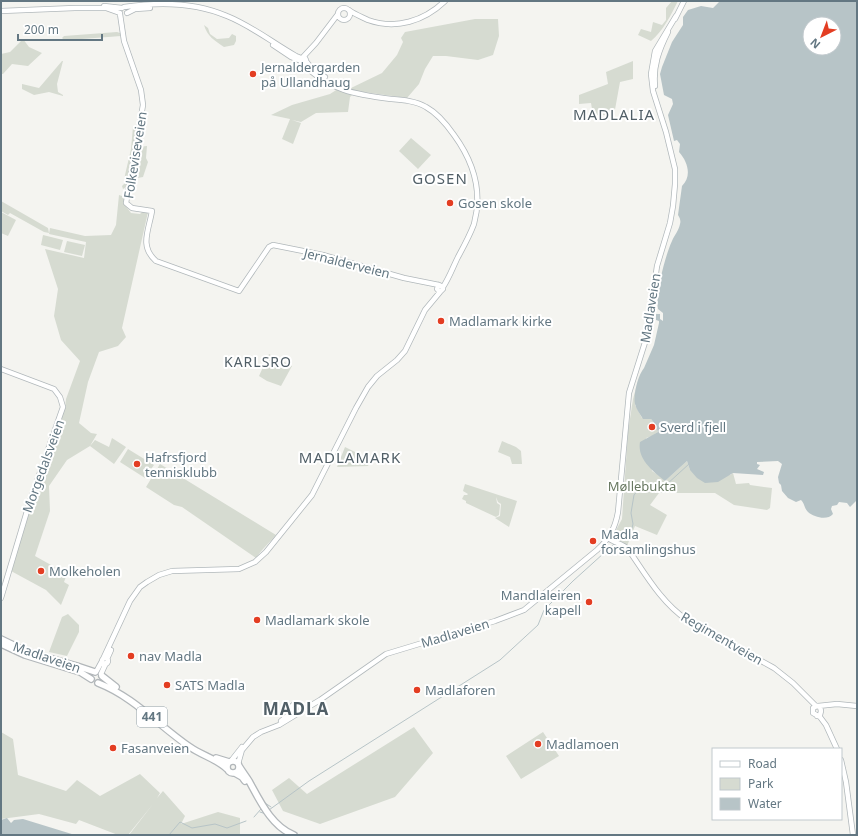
<svg xmlns="http://www.w3.org/2000/svg" width="858" height="836" font-family="'Noto Sans',sans-serif">
<rect width="100%" height="100%" fill="#f4f4f0"/>
<!-- green -->
<path fill="#d6dbd1" d="M672,1H678C671,15 663,31 651,41L638,35L641,29L651,32L653,22L662,25L666,20V8Z
M475,19H498L499,36L493,55L478,60L446,56H433L425,69L419,84L407,98L356,91L350,97L348,112L316,113L301,122L292,120L301,123L293,144L282,139L290,119L271,115L292,105L330,94L347,83L351,88L382,73L397,55L403,42L401,38L405,32Z
M204,25L208,28L210,34L217,39L229,38L232,34L236,36V41L234,45L224,47C215,41 207,36 204,25Z
M117,32L120,33L121,36L69,40L63,39L62,38L64,36Z
M23,39L29,47L42,53L28,66L12,64L3,74H1V54L10,52Z
M62,61H63L57,84L58,92L63,95V96L49,92L34,95L22,89V84L39,88Z
M633,61V79L620,82L614,115H593L591,103L579,104V95L608,84L606,72Z
M133,127L137,128C133,146 130,165 127,184L126,187L123,189L122,186L124,184L125,175L131,149Z
M411,138L431,155L418,169L399,151Z
M147,146L146,158L148,162L143,177L132,179L138,147Z
M119,195L125,197V205L131,213L140,214L143,211L148,212L122,328L126,337L118,346L99,352L88,382L79,423L91,433L97,434L90,446L67,460L49,486L50,511L35,556L67,574L64,582L69,585L61,605L46,590L11,571L29,509L65,408L66,399L80,361L61,340L54,316L58,289L45,249L84,258L86,242L49,234L50,228L85,236L111,235L116,225Z
M1,201L48,228L49,233L44,232L10,213L8,215L1,211Z
M1,212L16,220L8,236L1,233Z
M43,235L63,240L60,250L41,245Z
M67,241L85,245L82,256L64,252Z
M269,354L292,366L281,386L267,381L259,376Z
M636,388L635,405L642,418L651,419L655,424L658,432L652,436L646,438L652,471L666,480L687,461L690,470L730,475L733,473L736,484L749,483L750,485L772,488L770,508L767,510L734,505L715,493H659L650,505L667,515L657,535L635,526L627,546L615,538V532L622,519L628,432L633,399Z
M112,438L126,447L114,464L90,446L95,440L109,447Z
M502,441L516,447L521,451L522,464H512L510,457L498,452Z
M345,447L367,458L368,461L370,462L368,466L337,467Z
M128,449L154,465L145,478L120,462Z
M160,464L276,535C269,543 262,549 256,558L182,507L174,505L146,487Z
M465,484L517,501L509,527L495,518L500,516L501,504L498,502L496,497L497,503L500,505L499,515L496,517L466,503V501L462,499L464,495H467L468,494L463,491Z
M68,614L79,625V632L67,656L49,652L62,617Z
M414,727L433,753L395,797L320,824L283,811L272,790L289,778L307,794Z
M1,732L13,739L18,775L66,791L77,780L100,796L140,774L160,793L157,798L163,791L185,816L181,824L218,812L240,818V835H129L153,804L128,835H118L79,820L76,824L39,814L1,819Z
M543,732L559,756L521,779L506,756Z"/>
<!-- water -->
<path fill="#b7c4c7" fill-rule="evenodd" d="M723,1H857V500L850,507L847,503L839,502L837,505L832,506L831,509L833,514C827,521 814,517 808,512C804,508 805,504 801,500L796,502L788,498L782,491L781,485L779,483L778,477L782,464L778,461L757,462V464L760,465L757,469L764,472L763,475L733,473L718,482L705,483L697,478L690,470L687,461L665,481C653,471 637,459 640,442L658,432L655,424L651,419H643C640,414 636,409 635,404C633,395 638,375 644,368L654,345L659,323V321L656,320V314H660V319L663,321V313L658,309C655,295 665,256 672,241C674,236 679,230 680,224C681,221 680,218 678,215L682,186C692,176 688,162 679,152L680,144L677,140L674,141L668,115L673,104L672,99L664,95L660,74L662,67L672,42L683,25V17L688,10L701,6L713,8L719,2ZM810,24H834V48H810Z
M7,818L11,823L14,820L23,819L75,835H1V820Z"/>
<g fill="none" stroke-linecap="round" stroke-linejoin="round">
<!-- stream -->
<path stroke="#b7c4c7" stroke-width="1" d="M630,536L633,524L631,513L634,495L638,490L641,488L666,485L689,464
M264,804L265,803L271,807
M269,810L309,781L500,660L538,625L544,610L573,581L614,544
M260,812L266,814
M254,817L261,809
M169,835L180,822L192,828L215,824L227,828L246,821"/>
<defs>
<path id="secondary" d="M104,6L122,8
M124,7C157,2 195,2 227,16C252,26 273,43 296,56L301,58H305L306,60L305,62H301V58
M338 14a6 6 0 1 1 12 0a6 6 0 1 1-12 0Z
M349,10C354,14 362,17 368,20C396,30 424,21 445,1
M1,11L75,8H106L120,13
M127,13L135,9L150,8
M120,14L124,41L141,90L143,105L126,203L132,208L152,211C149,230 139,246 156,261L239,291L269,247L273,245L323,255L404,278L439,285
M675,19L684,1
M273,45L291,57L301,61
M303,57L316,43L338,14
M306,61L309,65L325,77
M303,63C326,90 358,95 391,99C403,100 416,101 426,107C437,113 447,125 454,135C473,161 483,191 474,224C470,235 464,246 458,257C453,267 449,278 443,287V289L440,292L437,289L439,285L443,287
M655,86C653,66 659,50 668,32
M1,369L54,389L60,397L63,407L30,501L1,598
M607,537C613,543 622,543 628,549C646,575 661,602 687,620L774,668L793,683L816,706
M102 661a3 3 0 1 1 6 0a3 3 0 1 1-6 0Z
M103,659L130,601L140,587L147,582L159,575L172,571L239,569L255,562L266,552L312,495L356,408L368,387L377,376L397,360L405,351L425,310L440,292
M107,659L111,650
M96,672L102,661
M101,674L106,663
M291 709a5 5 0 1 1 10 0a5 5 0 1 1-10 0Z
M818,706L837,704L857,706
M300,712L320,700L386,654L495,621L524,610L597,550C609,539 615,529 618,512L629,393L647,336L657,266L670,223L673,206L675,184V169L666,132L653,91L651,74L655,51L676,16
M817,716L820,715L821,711L820,707L817,706L813,708V713L820,717L826,725L837,749
M281,721L292,712
M841,760L846,782L853,835
M231,761L242,747
M238,764L242,750L253,737L261,732L279,725L297,714"/>
<path id="primary" d="M1,639L28,652L77,666L95,672
M1,644L25,655L80,672L91,679
M102,676L116,687
M98,683C134,697 159,726 190,747C201,755 217,759 227,769
M216,758L229,762
M227 767a6 6 0 1 1 12 0a6 6 0 1 1-12 0Z
M239,766C242,771 246,776 249,781C260,801 272,827 294,835
M235,773L242,777L245,781"/>
</defs>
<!-- secondary casing -->
<use href="#secondary" stroke="#b1b8bb" stroke-width="6"/>
<!-- primary casing -->
<use href="#primary" stroke="#b2b7ba" stroke-width="8"/>
<!-- secondary -->
<use href="#secondary" stroke="#fff" stroke-width="4.5"/>
<!-- primary -->
<use href="#primary" stroke="#fff" stroke-width="5.5"/>
</g>
<!-- markers -->
<g fill="#e33d22" stroke="#fff" stroke-width="1.5">
<circle cx="253" cy="74" r="4"/>
<circle cx="450" cy="203" r="4"/>
<circle cx="441" cy="321" r="4"/>
<circle cx="652" cy="427" r="4"/>
<circle cx="137" cy="464" r="4"/>
<circle cx="593" cy="541" r="4"/>
<circle cx="41" cy="571" r="4"/>
<circle cx="589" cy="602" r="4"/>
<circle cx="257" cy="620" r="4"/>
<circle cx="131" cy="656" r="4"/>
<circle cx="167" cy="685" r="4"/>
<circle cx="417" cy="690" r="4"/>
<circle cx="538" cy="744" r="4"/>
<circle cx="113" cy="748" r="4"/>
</g>
<g text-anchor="middle" stroke-width="4" stroke-linejoin="round" paint-order="stroke">
<!-- shield labels -->
<rect fill="#fff" stroke="#92a0a8" stroke-width="1" x="137" y="707" width="30" height="20" rx="3"/>
<g font-size="12" font-weight="bold" fill="#637782">
<text x="152" y="721">441</text>
</g>
<!-- poi labels -->
<g font-size="13" fill="#637782" stroke="#fff" text-anchor="start">
<text x="261" y="72">Jernaldergarden<tspan x="261" dy="15">på Ullandhaug</tspan></text>
<text x="458" y="208">Gosen skole</text>
<text x="449" y="326">Madlamark kirke</text>
<text x="660" y="432">Sverd i fjell</text>
<text x="145" y="462">Hafrsfjord<tspan x="145" dy="15">tennisklubb</tspan></text>
<text x="601" y="539">Madla<tspan x="601" dy="15">forsamlingshus</tspan></text>
<text x="49" y="576">Molkeholen</text>
<text x="581" y="600" text-anchor="end">Mandlaleiren<tspan x="581" dy="15">kapell</tspan></text>
<text x="265" y="625">Madlamark skole</text>
<text x="139" y="661">nav Madla</text>
<text x="175" y="690">SATS Madla</text>
<text x="425" y="695">Madlaforen</text>
<text x="546" y="749">Madlamoen</text>
<text x="121" y="753">Fasanveien</text>
</g>
<!-- street labels -->
<g font-size="13" fill="#637782" stroke="#fff">
<text transform="translate(135 155) rotate(-81)" y="5">Folkeviseveien</text>
<text transform="translate(347 263) rotate(14)" y="5">Jernalderveien</text>
<text transform="translate(650 308) rotate(-81)" y="5">Madlaveien</text>
<text transform="translate(43 466) rotate(-70)" y="5">Morgedalsveien</text>
<text transform="translate(455 633) rotate(-17)" y="5">Madlaveien</text>
<text transform="translate(722 638) rotate(30)" y="5">Regimentveien</text>
<text transform="translate(47 657) rotate(19)" y="5">Madlaveien</text>
</g>
<!-- park labels -->
<g font-size="13" fill="#697962" stroke="#fff">
<text x="642" y="491">Møllebukta</text>
</g>
<!-- neighbourhood labels -->
<g font-size="14" letter-spacing="1" fill="#515f67" stroke="#fff">
<text x="258" y="367">KARLSRO</text>
</g>
<!-- quarter labels -->
<g font-size="15" letter-spacing="1" fill="#515f67" stroke="#fff">
<text x="614" y="120">MADLALIA</text>
<text x="440" y="184">GOSEN</text>
<text x="350" y="463">MADLAMARK</text>
</g>
<!-- district labels -->
<g font-size="17" font-weight="bold" letter-spacing="1" fill="#515f67" stroke="#fff">
<text x="296" y="715">MADLA</text>
</g>
</g>
<!-- border -->
<rect width="858" height="836" fill="none" stroke="#637782" stroke-width="4"/>
<!-- legend -->
<rect x="712" y="748" width="130" height="72" fill="#ffffff" stroke="#c1c9cd"/>
<rect x="720" y="761" width="20" height="6" fill="#ffffff" stroke="#c1c9cd"/>
<text x="748" y="768" font-size="12" fill="#637782">Road</text>
<rect x="720" y="778" width="20" height="12" fill="#d6dbd1" stroke="#c1c9cd"/>
<text x="748" y="788" font-size="12" fill="#637782">Park</text>
<rect x="720" y="798" width="20" height="12" fill="#b7c4c7" stroke="#c1c9cd"/>
<text x="748" y="808" font-size="12" fill="#637782">Water</text>
<!-- north arrow -->
<g transform="translate(822 36) rotate(222)"><circle r="19" fill="#ffffff" stroke="#c1c9cd"/>
<path d="M0-3L7 15L0 10L-7 15Z" fill="#e33d22"/>
<text y="-6" font-size="11" font-weight="bold" text-anchor="middle" fill="#637782">N</text>
</g>
<!-- scale -->
<path d="M18 34v6h84v-6" fill="none" stroke="#637782" stroke-width="2"/>
<text x="24" y="34" font-size="12" fill="#637782" stroke="#ffffff" stroke-width="3" paint-order="stroke">200 m</text>
</svg>
